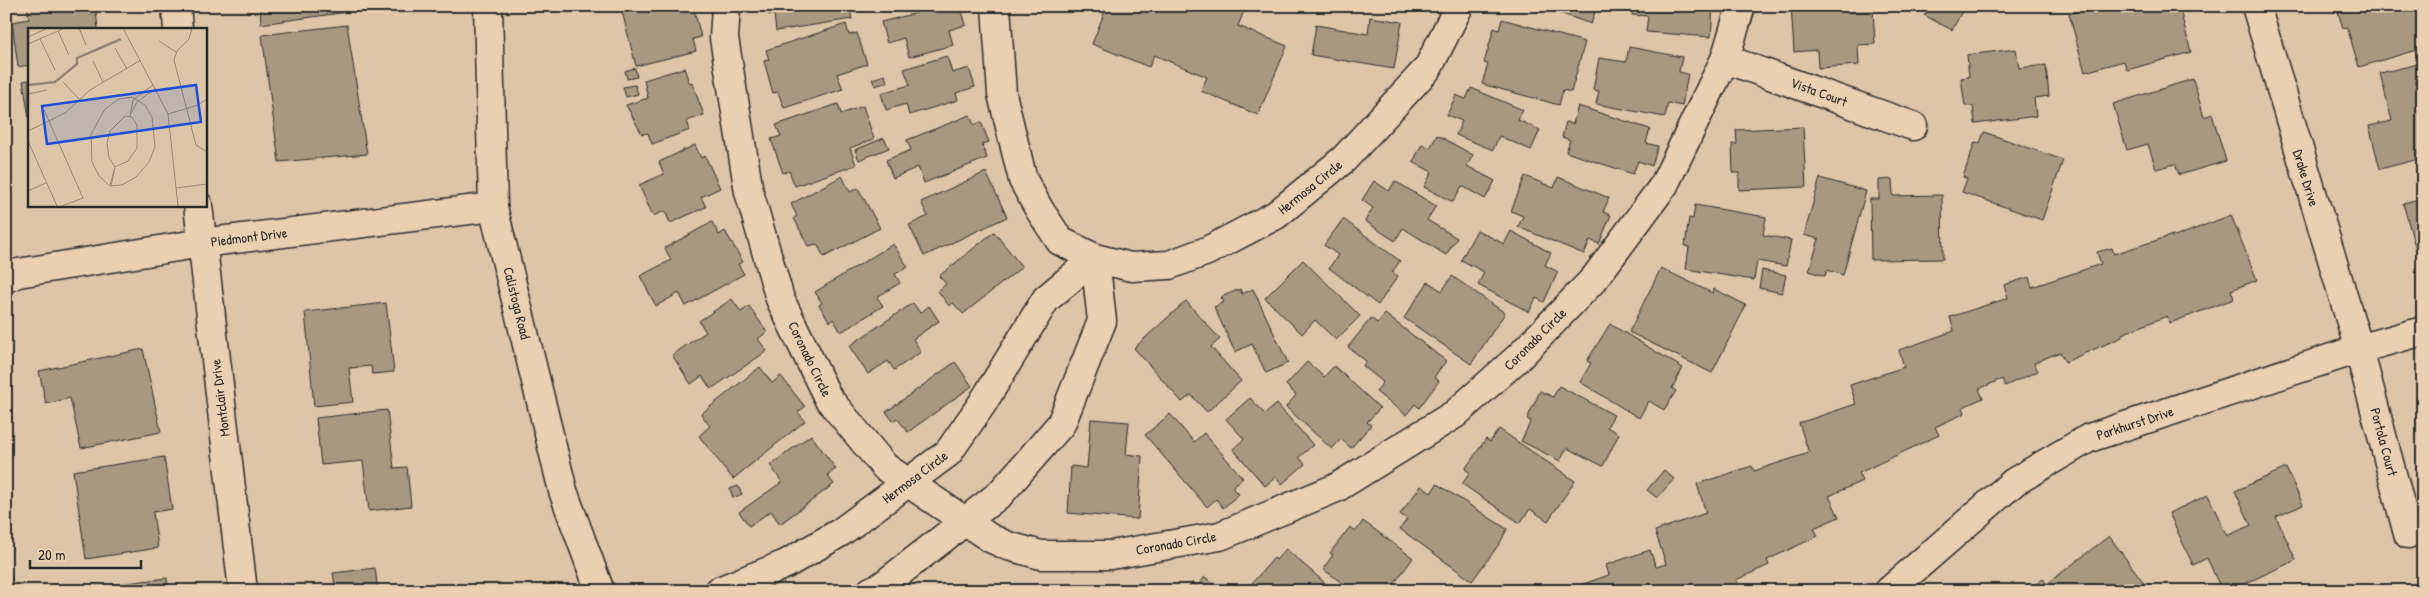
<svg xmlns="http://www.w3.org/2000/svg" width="2429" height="597" font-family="'Patrick Hand',sans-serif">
<rect width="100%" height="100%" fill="#ddc6a8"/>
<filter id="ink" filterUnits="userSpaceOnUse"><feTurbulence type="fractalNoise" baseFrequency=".02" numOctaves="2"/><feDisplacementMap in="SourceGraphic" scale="10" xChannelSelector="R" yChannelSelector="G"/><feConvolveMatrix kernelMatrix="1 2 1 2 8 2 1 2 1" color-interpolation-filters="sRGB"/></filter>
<g filter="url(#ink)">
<!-- building -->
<path fill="#a89882" stroke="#2b2b2b" d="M27,6H104L105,9L96,11L98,29H29V65L18,67L12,22L29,19Z
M260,6H354L355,11L261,24Z
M629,6H693L701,37L693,39L696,51L636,66L621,8Z
M767,6H849L852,19L776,31L774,15H769Z
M915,6L961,7L966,25L949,30L953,45L909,57L904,38L887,43L881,22L917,13Z
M1107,6H1246L1238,26L1287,46L1258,115L1201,91L1207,77L1154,55L1149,67L1092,44Z
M1540,6H1597L1591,24Z
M1633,6H1713L1711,37L1646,32L1648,16L1632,15Z
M1791,6H1850V12L1873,10L1875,44L1858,45L1859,65L1818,68L1817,50L1794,52Z
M1914,6H1965L1952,30L1924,15L1927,13Z
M2097,6H2179L2191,52L2127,70L2124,61L2085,72L2069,14Z
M2336,6H2379L2380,9L2389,6H2423V48L2359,67L2347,27L2343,28Z
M1370,17L1402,22L1394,69L1311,55L1316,25L1368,34Z
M1502,19L1585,42L1571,92L1563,90L1559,105L1482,84L1488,64L1484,63L1494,28L1499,30Z
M846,24L849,35L857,33L867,64L837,74L843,89L784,108L778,92L773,93L764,61L769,60L766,50Z
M347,25L367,154L279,162L262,35Z
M1629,47L1682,57L1679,72L1688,74L1682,106L1668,103L1665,117L1596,104L1599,91L1593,90L1599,58L1626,62Z
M2016,49L2019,68L2046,65L2049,96L2034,98L2036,116L1975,124L1973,106H1965L1961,78L1969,77L1967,55Z
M947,56L952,73L969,68L975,87L956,93L958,100L909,115L906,104L886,110L881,93L910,85L904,69Z
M2423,63V158L2380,169L2369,126L2392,121L2380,73Z
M635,68L637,77L627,79L625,71Z
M684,68L689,82L692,83L704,115L687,121L690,130L652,144L648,133L642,134L626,105L648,98L644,80Z
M885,75L887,82L875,86L872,79Z
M2193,79L2204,117L2212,114L2226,161L2179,175L2175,164L2156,169L2148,144L2127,150L2113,104Z
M29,80V118L23,81Z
M635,85L638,94L626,97L623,87Z
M1471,88L1523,110L1518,120L1540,130L1531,150L1499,136L1493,150L1456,135L1462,121L1447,115L1456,95L1466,99Z
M838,104L841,114L863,106L874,139L850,148L856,165L795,186L789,171L783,173L771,139L781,136L776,125Z
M1578,106L1650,129L1646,143L1658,146L1652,166L1638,161L1633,174L1566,152L1570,140L1562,137L1566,122L1573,124Z
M970,115L974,125L981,122L989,142L982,144L987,158L924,183L918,167L893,178L886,160L911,150L907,140Z
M1803,127L1806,187L1739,190V173H1733L1732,144H1737L1736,130Z
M1984,132L2063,160L2042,220L1962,192L1967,179L1963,177L1975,142L1980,143Z
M1437,135L1473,155L1467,166L1495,181L1485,199L1462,186L1453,202L1424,187L1432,172L1413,162L1422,144L1430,148Z
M884,138L889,148L859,160L855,150Z
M695,145L701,158L705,156L720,188L701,197L706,207L670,223L665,211L653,216L639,185L664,174L659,162Z
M986,172L1007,217L924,256L909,225L928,216L921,202Z
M842,176L850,192L858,188L880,228L824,257L817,244L808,246L794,218L797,216L791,204Z
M1525,176L1554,188L1558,177L1609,198L1603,212L1611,215L1599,244L1590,240L1584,254L1518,227L1523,216L1511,211Z
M1820,178L1866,191L1843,275L1827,270L1825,276L1809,271L1819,239L1804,235Z
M1892,179L1893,196L1942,195L1943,259L1871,260L1870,199H1879V180Z
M1374,181L1389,191L1395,181L1436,206L1427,220L1457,238L1446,255L1403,228L1395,241L1365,221L1373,208L1362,200Z
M2423,198V248L2416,250L2403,203Z
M1695,205L1766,217L1763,235L1791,240L1786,266L1757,261L1754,280L1686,269L1689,247L1685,246L1689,218L1693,219Z
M2231,215L2257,280L2231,290L2234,299L2170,323L2167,316L2122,334V337L2065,362L2060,352L2034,363L2038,371L2005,386L2002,379L1979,389L1983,398L1963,407L1965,413L1935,427L1939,435L1859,473L1862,481L1829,496L1839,517L1814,528L1818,536L1767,560L1769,565L1736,580L1741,591H1563L1609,575L1606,565L1650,550L1656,567L1666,564L1655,531L1706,513L1697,484L1752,466L1754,471L1809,453L1799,423L1856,404L1850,385L1904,367L1899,350L1954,331L1950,317L2008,298L2004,285L2029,277L2032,287L2101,264L2097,252L2112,248L2114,254L2173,235L2172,238Z
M1343,219L1400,261L1392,272L1398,276L1378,305L1329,268L1338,255L1324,245Z
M712,222L719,235L725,231L743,262L738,264L744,274L686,306L679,293L656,306L640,276L671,260L665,248Z
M1477,230L1504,244L1511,231L1551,253L1545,265L1558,272L1544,302L1536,298L1529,312L1478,285L1484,272L1461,260Z
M994,232L1022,267L963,314L953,303L949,306L938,291L946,284L939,276Z
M893,244L908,267L895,274L900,283L877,297L883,306L841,332L833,319L830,322L819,305L822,303L815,292Z
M1303,260L1360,316L1336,340L1315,320L1302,334L1265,298Z
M1661,268L1712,293L1714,289L1746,305L1712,373L1629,332Z
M1762,270L1786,275L1782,293L1759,288Z
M1452,276L1505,313L1471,364L1404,318L1428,282L1442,291Z
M1240,289L1242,294L1253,289L1288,363L1266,373L1252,344L1235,352L1214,307L1224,302L1221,297Z
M732,299L741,312L749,306L767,332L758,339L767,351L711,389L702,376L691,384L672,355L706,332L699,321Z
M1186,301L1220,339L1211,347L1241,381L1207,412L1191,395L1182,402L1134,348Z
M386,303L394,372L372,374L371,366L349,368L353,402L314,406L305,312Z
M913,303L920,313L929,306L939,321L913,339L921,352L894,370L888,361L868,374L849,346Z
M1385,314L1446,361L1434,377L1439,381L1419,408L1415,404L1406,415L1376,392L1383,382L1363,366L1366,361L1348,347L1371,318L1377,323Z
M1610,324L1683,368L1672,388L1676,391L1664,410L1649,401L1639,418L1580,382L1591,363L1587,361Z
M143,349L161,432L81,448L70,398L46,404L39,371Z
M955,362L972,386L908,432L897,418L893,421L886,412Z
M1307,362L1324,377L1334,366L1380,408L1367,422L1371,425L1351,448L1341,439L1332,449L1286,407L1296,395L1286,385Z
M760,367L772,383L781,376L805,407L798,412L805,421L733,479L699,436L710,426L701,414Z
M1559,386L1614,415L1607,427L1619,434L1603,466L1567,448L1560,461L1521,441L1531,421L1527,419L1540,391L1553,397Z
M1250,398L1265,414L1277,404L1313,445L1299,457L1305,464L1282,484L1276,477L1265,486L1233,449L1244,439L1226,419Z
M387,410L394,468L407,467L411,506L369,511L363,461L321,465L316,418Z
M1170,414L1194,442L1204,433L1243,478L1232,487L1239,494L1223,508L1216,499L1207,507L1145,435Z
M1091,419L1129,422L1126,454L1142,456L1138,519L1068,513L1071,466L1087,468Z
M1499,429L1575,481L1548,521L1530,509L1520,523L1462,484L1470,473L1465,469L1486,439L1490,442Z
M811,435L836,469L827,475L834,484L780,524L771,511L749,526L739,512L782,482L770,465Z
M6,455L9,479L6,480Z
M164,457L172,509L153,512L158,548L86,559L73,471Z
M2286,468L2303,505L2276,517L2296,560L2229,591H2222L2207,558L2193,565L2169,513L2208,495L2227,536L2251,525L2235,491Z
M1664,470L1674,479L1657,498L1647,490Z
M1437,484L1507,529L1500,543L1472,581L1400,529L1407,519L1400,514L1421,486L1431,493Z
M738,486L742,494L733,498L730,489Z
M1363,521L1413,558L1389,591H1353L1323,569L1333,555L1330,553L1350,527L1356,531Z
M2109,536L2144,583L2134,591H2027L2043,579L2047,584Z
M1286,549L1333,590V591H1255L1258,587L1252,583L1274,558L1276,560Z
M375,568L378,591H336L333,573Z
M1205,577L1222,591H1185L1193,582L1197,586Z
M167,578L168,591H95V587Z"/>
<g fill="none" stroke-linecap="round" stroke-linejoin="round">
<defs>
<path id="street" d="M176,6L178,29
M726,6L724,38L749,192L780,299L828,398L885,467L990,538L1008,546L1041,555H1111L1220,536L1336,488L1455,414L1520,356L1594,279L1664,185L1725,59L1741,6
M996,6L1002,94L1023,180L1039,209L1060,241L1095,258L1131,267L1169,265L1207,251L1276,215L1344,159L1428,68L1459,6
M2256,6L2359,349L2408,534
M1725,59L1913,126
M198,205L243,591
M6,278L18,273L202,243L493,207
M719,591L786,564L841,532L948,453L982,404L1046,299L1095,258
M871,591L882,586L1000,494L1061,424L1102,321L1095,258
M1889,591L2014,482L2089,438L2359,349L2423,331"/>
<path id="secondary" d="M488,6L493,207L563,491L600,591"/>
</defs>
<!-- street casing -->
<use href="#street" stroke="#2b2b2b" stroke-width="31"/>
<!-- secondary casing -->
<use href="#secondary" stroke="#2b2b2b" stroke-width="31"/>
<!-- street -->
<use href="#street" stroke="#e8d0b0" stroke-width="28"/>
<!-- secondary -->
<use href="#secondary" stroke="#e8d0b0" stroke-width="28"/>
</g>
</g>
<g text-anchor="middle" stroke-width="4" stroke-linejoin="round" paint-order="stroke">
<!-- street labels -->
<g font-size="14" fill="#2b2b2b" stroke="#e8d0b0">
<text transform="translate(1819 92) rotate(20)" y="5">Vista Court</text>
<text transform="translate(2306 178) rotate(73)" y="5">Drake Drive</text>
<text transform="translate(1310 187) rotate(-39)" y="5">Hermosa Circle</text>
<text transform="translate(249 237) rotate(-7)" y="5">Piedmont Drive</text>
<text transform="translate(517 303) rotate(76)" y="5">Calistoga Road</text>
<text transform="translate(1535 339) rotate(-45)" y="5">Coronado Circle</text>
<text transform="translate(810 359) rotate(64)" y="5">Coronado Circle</text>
<text transform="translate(220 398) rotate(-97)" y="5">Montclair Drive</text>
<text transform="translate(2135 423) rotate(-18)" y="5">Parkhurst Drive</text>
<text transform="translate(2384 442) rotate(75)" y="5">Portola Court</text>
<text transform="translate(915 477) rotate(-37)" y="5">Hermosa Circle</text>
<text transform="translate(1176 543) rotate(-10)" y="5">Coronado Circle</text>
</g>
</g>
<!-- overview -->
<g transform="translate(28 28)">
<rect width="179" height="179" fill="#ddc6a8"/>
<path fill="none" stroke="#938675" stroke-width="2.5" d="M0,57L27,54L49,36V30L93,11"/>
<path fill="none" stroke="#968876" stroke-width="1" d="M51,0L58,17M95,0L140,86L150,178M164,0L161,11L149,23L146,32L168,117L179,124M30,3L41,27M0,9L20,0M12,11L27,42M131,13L148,24M0,16L37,0M87,20L99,41M179,32V53M65,33L75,54M35,54L51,71M0,66L19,62M104,69L117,77L124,89L127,119L121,134L108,149L94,157L82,158L71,148L64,134L63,106L77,81L91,71ZM16,82L55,170L34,178M140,86L170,77L179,71M102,87L109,74L128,60M97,88L104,89L109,97V120L100,133L87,139L81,130L79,115L82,103ZM102,88L105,72L125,57M0,103L37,85L62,62L113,32M0,113L29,178M82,157L87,139M83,158L87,140M148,160L179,156M0,163L18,155"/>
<path fill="#1d4ed8" fill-opacity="0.15" stroke="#1d4ed8" stroke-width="2.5" d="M168,57L173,94L19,116L14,78Z"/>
<rect width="179" height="179" fill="none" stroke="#2b2b2b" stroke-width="2.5"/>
</g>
<!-- margin -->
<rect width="2429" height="597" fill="none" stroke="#e8d0b0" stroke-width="25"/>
<rect x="12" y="12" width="2404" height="572" fill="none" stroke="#2b2b2b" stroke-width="2" filter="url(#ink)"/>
<!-- scale -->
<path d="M30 560v8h111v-8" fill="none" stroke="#2b2b2b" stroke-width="2.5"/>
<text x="38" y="560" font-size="15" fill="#2b2b2b" stroke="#e8d0b0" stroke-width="4" paint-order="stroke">20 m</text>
</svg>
